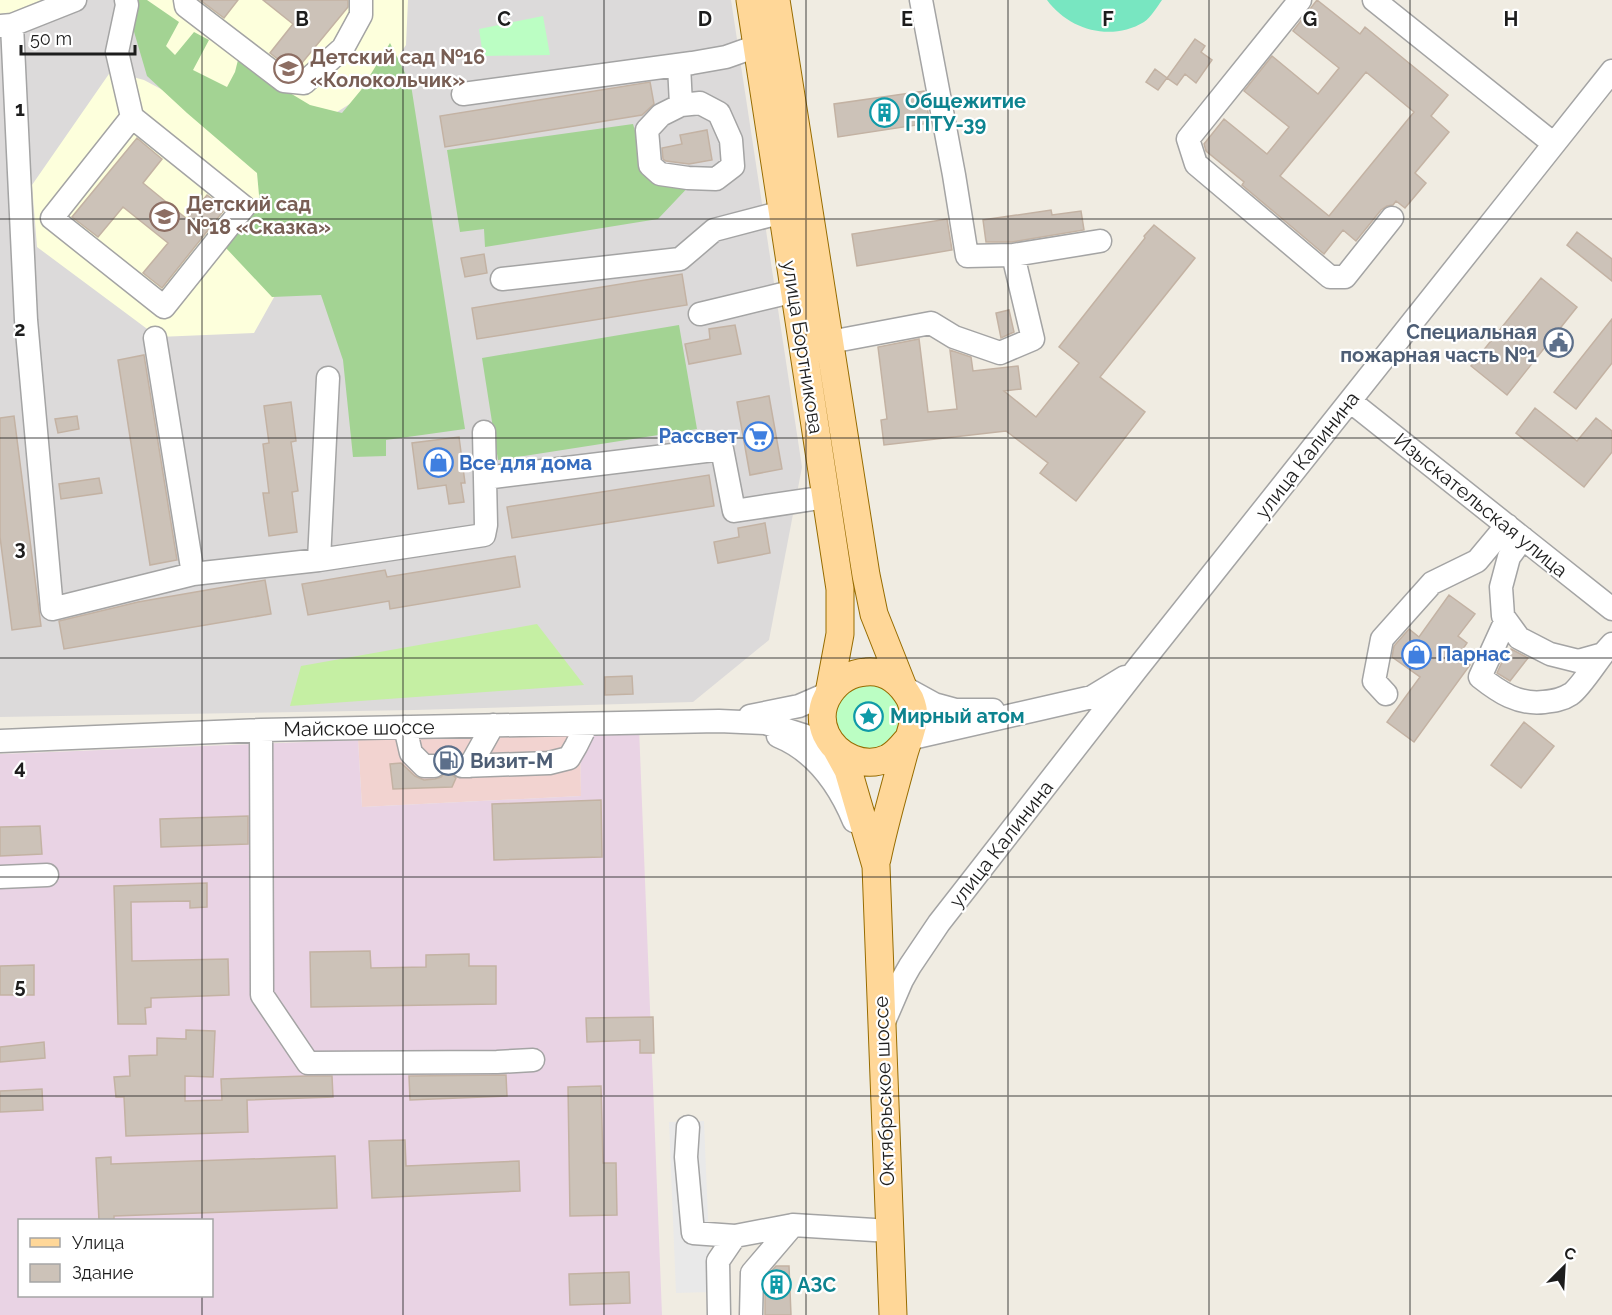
<svg xmlns="http://www.w3.org/2000/svg" width="1612" height="1315" font-family="Raleway,sans-serif">
<rect width="100%" height="100%" fill="#f0ece2"/>
<!-- residential -->
<path fill="#dcdada" d="M0,0H731L802,467L769,640L693,702L414,710L0,717Z"/>
<!-- commercial -->
<path fill="#f2d3d0" d="M580,731L581,796L362,807L358,740Z"/>
<!-- industrial -->
<path fill="#e9d3e4" fill-rule="evenodd" d="M639,727L662,1315H0V754L358,740L362,807L581,796L580,731ZM20,1220H212V1296H20Z"/>
<!-- education -->
<path fill="#fdffdc" d="M0,0H56L25,11L0,14Z
M142,0H408L406,45L378,86L304,133L255,120L165,50Z
M111,71L144,80L213,117L297,180L292,265L254,333L158,337L37,247L32,185Z"/>
<!-- grass -->
<path fill="#c5efa3" d="M537,624L584,685L290,706L301,666Z"/>
<!-- forest -->
<path fill="#a3d393" d="M135,0H147L179,22L166,46L175,55L194,32L209,40L193,70L227,87L235,72L239,56L264,71L290,93L310,105L342,113L361,90L390,43L411,85L465,429L386,440V456L353,457L343,360L321,295L272,297L225,247L260,206L257,173L187,113L147,76L130,18Z
M633,124L648,175L694,181L658,219L485,247L484,229L460,232L447,150Z
M679,325L697,429L498,460L482,358Z"/>
<!-- park -->
<path fill="#bbfec3" d="M543,16L550,55L483,56L479,29Z
M836 717a32 32 0 1 1 64 0a32 32 0 1 1-64 0Z"/>
<!-- pitch -->
<path fill="#78e6c1" d="M1047,0H1162C1157,7 1151,17 1144,22C1111,42 1069,30 1047,0Z"/>
<!-- parking -->
<path fill="#e9e9e9" d="M704,1121L711,1292L676,1293L669,1122Z"/>
<!-- building -->
<path fill="#ccc2b8" stroke="#c3b2a3" stroke-width="1.5" fill-rule="evenodd" d="M200,0H238L224,18Z
M263,0H348V7L297,69L289,68L270,53L293,24Z
M1317,0L1360,34L1365,27L1448,95L1431,116L1449,132L1415,173L1426,183L1405,208L1396,201L1393,205L1387,206L1381,210L1356,241L1343,230L1324,254L1242,185L1244,182L1206,151L1204,144L1224,119L1267,154L1289,127L1244,91L1272,56L1318,94L1339,68L1293,31ZM1366,72L1414,112L1329,216L1280,176Z
M1195,39L1205,46L1201,52L1212,60L1196,83L1185,74L1177,85L1167,78Z
M1155,69L1167,78L1158,90L1146,82Z
M650,82L654,104L642,115L445,147L440,116Z
M924,91L930,123L838,137L834,104Z
M707,130L712,160L689,164L666,161L663,159L662,148L682,144L680,135Z
M137,138L162,159L143,183L187,219L207,195L225,209L162,288L143,273L168,243L123,207L98,237L72,217Z
M1051,210L1052,215L1081,211L1084,230L1012,242H986L983,220Z
M947,219L952,250L857,266L852,234Z
M1154,225L1195,258L1100,377L1145,412L1076,501L1040,473L1048,463L1006,431L884,445L881,420L887,419L878,347L919,339L928,412L957,409L950,350L971,357L973,371L1018,366L1021,389L1004,391L1036,417L1079,363L1059,347L1145,238L1144,236Z
M1577,232L1612,259V281L1567,245Z
M484,254L487,273L465,277L461,258Z
M682,274L687,305L477,339L472,308Z
M1541,278L1577,307L1507,395L1471,366Z
M1009,310L1014,332L1001,338L996,313Z
M1612,319V363L1576,409L1554,392Z
M735,325L741,354L689,364L685,344L710,339L709,329Z
M144,355L177,560L150,565L118,360Z
M769,396L782,469L750,475L737,402Z
M291,402L296,441L291,442L298,491L292,492L297,532L269,536L263,493H269L263,444L269,443L264,406Z
M1535,408L1577,441L1596,418L1612,431V452L1584,487L1516,433Z
M14,416L41,626L12,630L0,537V418Z
M77,416L79,429L58,433L55,419Z
M459,437L465,483H461L464,502L449,504L446,485L418,489L412,443Z
M709,475L714,506L512,538L507,507Z
M99,478L102,493L61,499L59,484Z
M765,523L770,553L718,563L714,542L739,537L738,528Z
M515,556L520,587L390,609L389,601L308,615L302,584L385,570L387,577Z
M265,580L271,614L64,649L59,621L138,602Z
M1449,595L1475,614L1458,636L1467,643L1458,656L1470,665L1414,742L1387,722L1420,677L1392,657L1394,646L1409,629L1419,637Z
M1511,649L1528,658L1510,681L1497,673L1503,660Z
M632,676L633,694L605,695V677Z
M1524,722L1554,746L1521,788L1491,765Z
M457,754L450,759L449,766L450,773L456,778L452,787L393,789L390,764L401,763L415,776L424,780L435,779L441,777L446,772L447,767L446,760L441,755Z
M601,800L602,857L494,860L492,804Z
M248,816V844L161,847L160,819Z
M40,826L42,854L0,856V827Z
M207,883V907L190,908V901L131,902L132,961L228,959L229,995L151,998V1007L145,1008L146,1024H118L114,886Z
M370,951L371,968L426,967V955L469,954V966H496V1004L311,1007L310,952Z
M34,965V995H0V966Z
M653,1017L654,1053H640V1040L587,1042L586,1018Z
M186,1030L215,1031L213,1077L185,1076V1101L222,1100L221,1079L307,1076H332L333,1097L247,1100L248,1132L126,1136L124,1097H116L114,1077L130,1076L129,1056L157,1055V1038L186,1039Z
M44,1042L45,1058L0,1062V1047Z
M506,1075L507,1096L410,1100L409,1076Z
M601,1086L603,1163H616L617,1215L570,1216L568,1087Z
M42,1089L43,1110L0,1112V1091Z
M405,1140L406,1166L519,1161L520,1191L372,1198L369,1141Z
M335,1156L337,1208L114,1216V1221H99L96,1158L111,1157V1164Z
M776,1266H789L791,1315H765V1278Z
M629,1272L630,1303L570,1305L569,1274Z"/>
<g fill="none" stroke-linecap="round" stroke-linejoin="round">
<defs>
<path id="minor" d="M126,0L127,5L117,52L132,117L244,207L164,307L52,218L132,117
M185,0L186,6L284,81L304,83L343,48L361,15V0
M1300,0L1188,139L1196,164L1330,277H1345L1392,218
M1374,0L1554,144
M12,25L26,320L52,609L193,574L319,560L484,535L486,525L484,432
M0,26L12,25L75,0
M679,65L681,105L661,115L647,130L650,165L660,174L688,178L716,179L733,166L731,140L719,113L700,103L681,105
M463,94L692,63L726,57L757,46
M1013,255L1100,241
M502,279L680,259L714,230L783,212
M700,314L795,291
M155,338L193,574
M830,342L931,323L954,337L1000,353L1033,339L1013,255L967,256L954,175L921,0
M1350,401L1612,609
M485,478L722,449L734,511L826,497
M1523,538L1509,557L1501,587L1503,616L1519,638L1550,654L1578,661L1603,654L1612,644
M319,560L328,378
M1506,620L1480,677C1499,692 1518,705 1544,702C1553,701 1562,700 1571,694C1579,689 1596,663 1603,654
M903,687L934,704L956,710H993
M1386,694L1374,681L1382,639L1432,583L1477,561L1507,525
M750,716L799,706L829,693
M405,727L411,753L424,766H434
M261,730L262,995L308,1063L497,1062L533,1060
M778,736C815,751 839,785 854,821
M908,739L1092,697L1125,677
M0,741L261,730L719,721L765,723L812,738L837,750
M462,766L549,763L569,758L576,746L587,724
M470,766L493,725
M0,877L47,875
M883,1024L902,980L910,966L939,923L971,882L1136,670L1612,71
M688,1127L686,1157L693,1233L735,1236L793,1225L890,1231
M719,1315L718,1261L735,1236
M751,1315L752,1273L793,1225"/>
<path id="major" d="M750,0L840,589V634L829,693
M776,0L866,575L874,614L903,687
M837,750L848,770L876,866L893,1315
M877,859C884,825 894,791 903,757C906,745 913,729 914,717C914,711 912,704 910,699C901,683 886,670 866,672C836,674 813,705 826,734C837,757 865,769 888,758C897,753 902,746 908,739"/>
</defs>
<!-- minor casing -->
<use href="#minor" stroke="#a4a4a4" stroke-width="25"/>
<!-- major casing -->
<use href="#major" stroke="#976c00" stroke-width="29"/>
<!-- minor -->
<use href="#minor" stroke="#fff" stroke-width="22"/>
<!-- major -->
<use href="#major" stroke="#ffd798" stroke-width="27"/>
</g>
<!-- grid -->
<path fill="none" stroke="#1d1d1d" stroke-width="1.5" stroke-opacity="0.55" d="M202,0V1220M403,0V1315M604,0V1315M806,0V1315M1008,0V1315M1209,0V1315M1410,0V1315M0,219H1612M0,438H1612M0,658H1612M0,877H1612M0,1096H1612M202,1296V1315"/>
<!-- icons -->
<defs>
<symbol id="school-ring" viewBox="-11 -11 22 22"><circle r="9.5" fill="#fff" stroke="#8d6e63" stroke-width="1.5"/><path d="M0-5L7-2L0 1L-7-2ZM-4 1L0 2.5L4 1V4Q0 6-4 4Z" fill="#8d6e63"/></symbol>
<symbol id="building-ring" viewBox="-11 -11 22 22"><circle r="9.5" fill="#fff" stroke="#0f9aa8" stroke-width="1.5"/><path d="M-4-6H4V6H1V3H-1V6H-4ZM-2.5-4.3h1.7v1.8h-1.7ZM.8-4.3h1.7v1.8H.8ZM-2.5-1h1.7V.8h-1.7ZM.8-1h1.7V.8H.8Z" fill="#0f9aa8"/></symbol>
<symbol id="civic-ring" viewBox="-11 -11 22 22"><circle r="9.5" fill="#fff" stroke="#5c6f8a" stroke-width="1.5"/><path d="M-.6-6.5H3V-4.5H.6V-3L4-1V1h2V6H-6V1h2V-1L-.6-3ZM-1.2 2.5V6h2.4V2.5Z" fill="#5c6f8a"/></symbol>
<symbol id="supermarket-ring" viewBox="-11 -11 22 22"><circle r="9.5" fill="#fff" stroke="#3f7fe0" stroke-width="1.5"/><path d="M-6-5.5h2.5l.6 2H6L4.5 2H-2.5L-4.4-4H-6ZM-1.5 3.2a1.3 1.3 0 1 0 .1 0ZM3 3.2a1.3 1.3 0 1 0 .1 0Z" fill="#3f7fe0"/></symbol>
<symbol id="shop-ring" viewBox="-11 -11 22 22"><circle r="9.5" fill="#fff" stroke="#3f7fe0" stroke-width="1.5"/><path d="M-5-2.5h2.3a2.7 3.5 0 0 1 5.4 0H5L5.5 6h-11ZM-1.5-2.5h3a1.5 2.3 0 0 0-3 0Z" fill="#3f7fe0"/></symbol>
<symbol id="sight-ring" viewBox="-11 -11 22 22"><circle r="9.5" fill="#fff" stroke="#0f9aa8" stroke-width="1.5"/><path d="M0-6L1.8-2.2L6-1.7L2.9 1.2L3.7 5.4L0 3.3L-3.7 5.4L-2.9 1.2L-6-1.7L-1.8-2.2Z" fill="#0f9aa8"/></symbol>
<symbol id="fuel-ring" viewBox="-11 -11 22 22"><circle r="9.5" fill="#fff" stroke="#5c6f8a" stroke-width="1.5"/><path d="M-5.5-6h7V0h2V4h1.3V-2.5L3-4.5l.8-.8L6-3V5H2.5V1h-1V6h-7ZM-4.2-4.7v3.2H.2V-4.7Z" fill="#5c6f8a"/></symbol>
</defs>
<g fill-rule="evenodd">
<use href="#school-ring" x="272" y="52" width="33" height="33"/>
<use href="#building-ring" x="868" y="96" width="33" height="33"/>
<use href="#school-ring" x="148" y="200" width="33" height="33"/>
<use href="#civic-ring" x="1542" y="326" width="33" height="33"/>
<use href="#supermarket-ring" x="742" y="420" width="33" height="33"/>
<use href="#shop-ring" x="422" y="446" width="33" height="33"/>
<use href="#shop-ring" x="1400" y="638" width="33" height="33"/>
<use href="#sight-ring" x="852" y="700" width="33" height="33"/>
<use href="#fuel-ring" x="432" y="744" width="33" height="33"/>
<use href="#building-ring" x="760" y="1268" width="33" height="33"/>
</g>
<g text-anchor="middle" stroke-width="4.5" stroke-linejoin="round" paint-order="stroke">
<!-- education labels -->
<g font-size="20" font-weight="bold" fill="#785e54" stroke="#fff" text-anchor="start">
<text x="310" y="64">Детский сад №16<tspan x="310" dy="23">«Колокольчик»</tspan></text>
<text x="186" y="211">Детский сад<tspan x="186" dy="23">№18 «Сказка»</tspan></text>
</g>
<!-- culture labels -->
<g font-size="20" font-weight="bold" fill="#0d838f" stroke="#fff" text-anchor="start">
<text x="905" y="108">Общежитие<tspan x="905" dy="23">ГПТУ-39</tspan></text>
<text x="890" y="723">Мирный атом</text>
<text x="797" y="1292">АЗС</text>
</g>
<!-- service labels -->
<g font-size="20" font-weight="bold" fill="#4e5e75" stroke="#fff" text-anchor="end">
<text x="1537" y="339">Специальная<tspan x="1537" dy="23">пожарная часть №1</tspan></text>
<text x="470" y="768" text-anchor="start">Визит-М</text>
</g>
<!-- street labels -->
<g font-size="20" fill="#1d1d1d" stroke="#fff">
<text transform="translate(803 347) rotate(81)" y="7">улица Бортникова</text>
<text transform="translate(1307 455) rotate(-52)" y="7">улица Калинина</text>
<text transform="translate(1481 505) rotate(39)" y="7">Изыскательская улица</text>
<text transform="translate(359 728) rotate(-1)" y="7">Майское шоссе</text>
<text transform="translate(1001 844) rotate(-52)" y="7">улица Калинина</text>
<text transform="translate(884 1091) rotate(-92)" y="7">Октябрьское шоссе</text>
</g>
<!-- shop labels -->
<g font-size="20" font-weight="bold" fill="#366cbe" stroke="#fff" text-anchor="start">
<text x="738" y="443" text-anchor="end">Рассвет</text>
<text x="459" y="470">Все для дома</text>
<text x="1437" y="661">Парнас</text>
</g>
</g>
<g font-size="20" text-anchor="middle" font-weight="bold" fill="#1d1d1d" stroke="#fff" stroke-width="4.5" stroke-linejoin="round" paint-order="stroke">
<text x="302" y="26">B</text>
<text x="504" y="26">C</text>
<text x="705" y="26">D</text>
<text x="907" y="26">E</text>
<text x="1108" y="26">F</text>
<text x="1310" y="26">G</text>
<text x="1511" y="26">H</text>
<text x="20" y="116">1</text>
<text x="20" y="336">2</text>
<text x="20" y="555">3</text>
<text x="20" y="774">4</text>
<text x="20" y="993">5</text>
</g>
<!-- legend -->
<rect x="18" y="1219" width="195" height="78" fill="#ffffff" stroke="#a5a5a5" stroke-width="1.5"/>
<rect x="30" y="1238" width="30" height="9" fill="#ffd798" stroke="#a5a5a5" stroke-width="1.5"/>
<text x="72" y="1249" font-size="18" fill="#1d1d1d">Улица</text>
<rect x="30" y="1264" width="30" height="18" fill="#ccc2b8" stroke="#a5a5a5" stroke-width="1.5"/>
<text x="72" y="1279" font-size="18" fill="#1d1d1d">Здание</text>
<!-- north arrow -->
<g transform="translate(1564 1267) rotate(24)" stroke="#ffffff" stroke-width="4.5" paint-order="stroke">
<path d="M0-4.5L10 22L0 15L-10 22Z" fill="#1d1d1d"/>
<text y="-9" font-size="16" font-weight="bold" text-anchor="middle" fill="#1d1d1d">С</text>
</g>
<!-- scale -->
<path d="M21 45v9h114v-9" fill="none" stroke="#1d1d1d" stroke-width="3"/>
<text x="30" y="45" font-size="18" fill="#1d1d1d" stroke="#ffffff" stroke-width="4.5" paint-order="stroke">50 m</text>
</svg>
